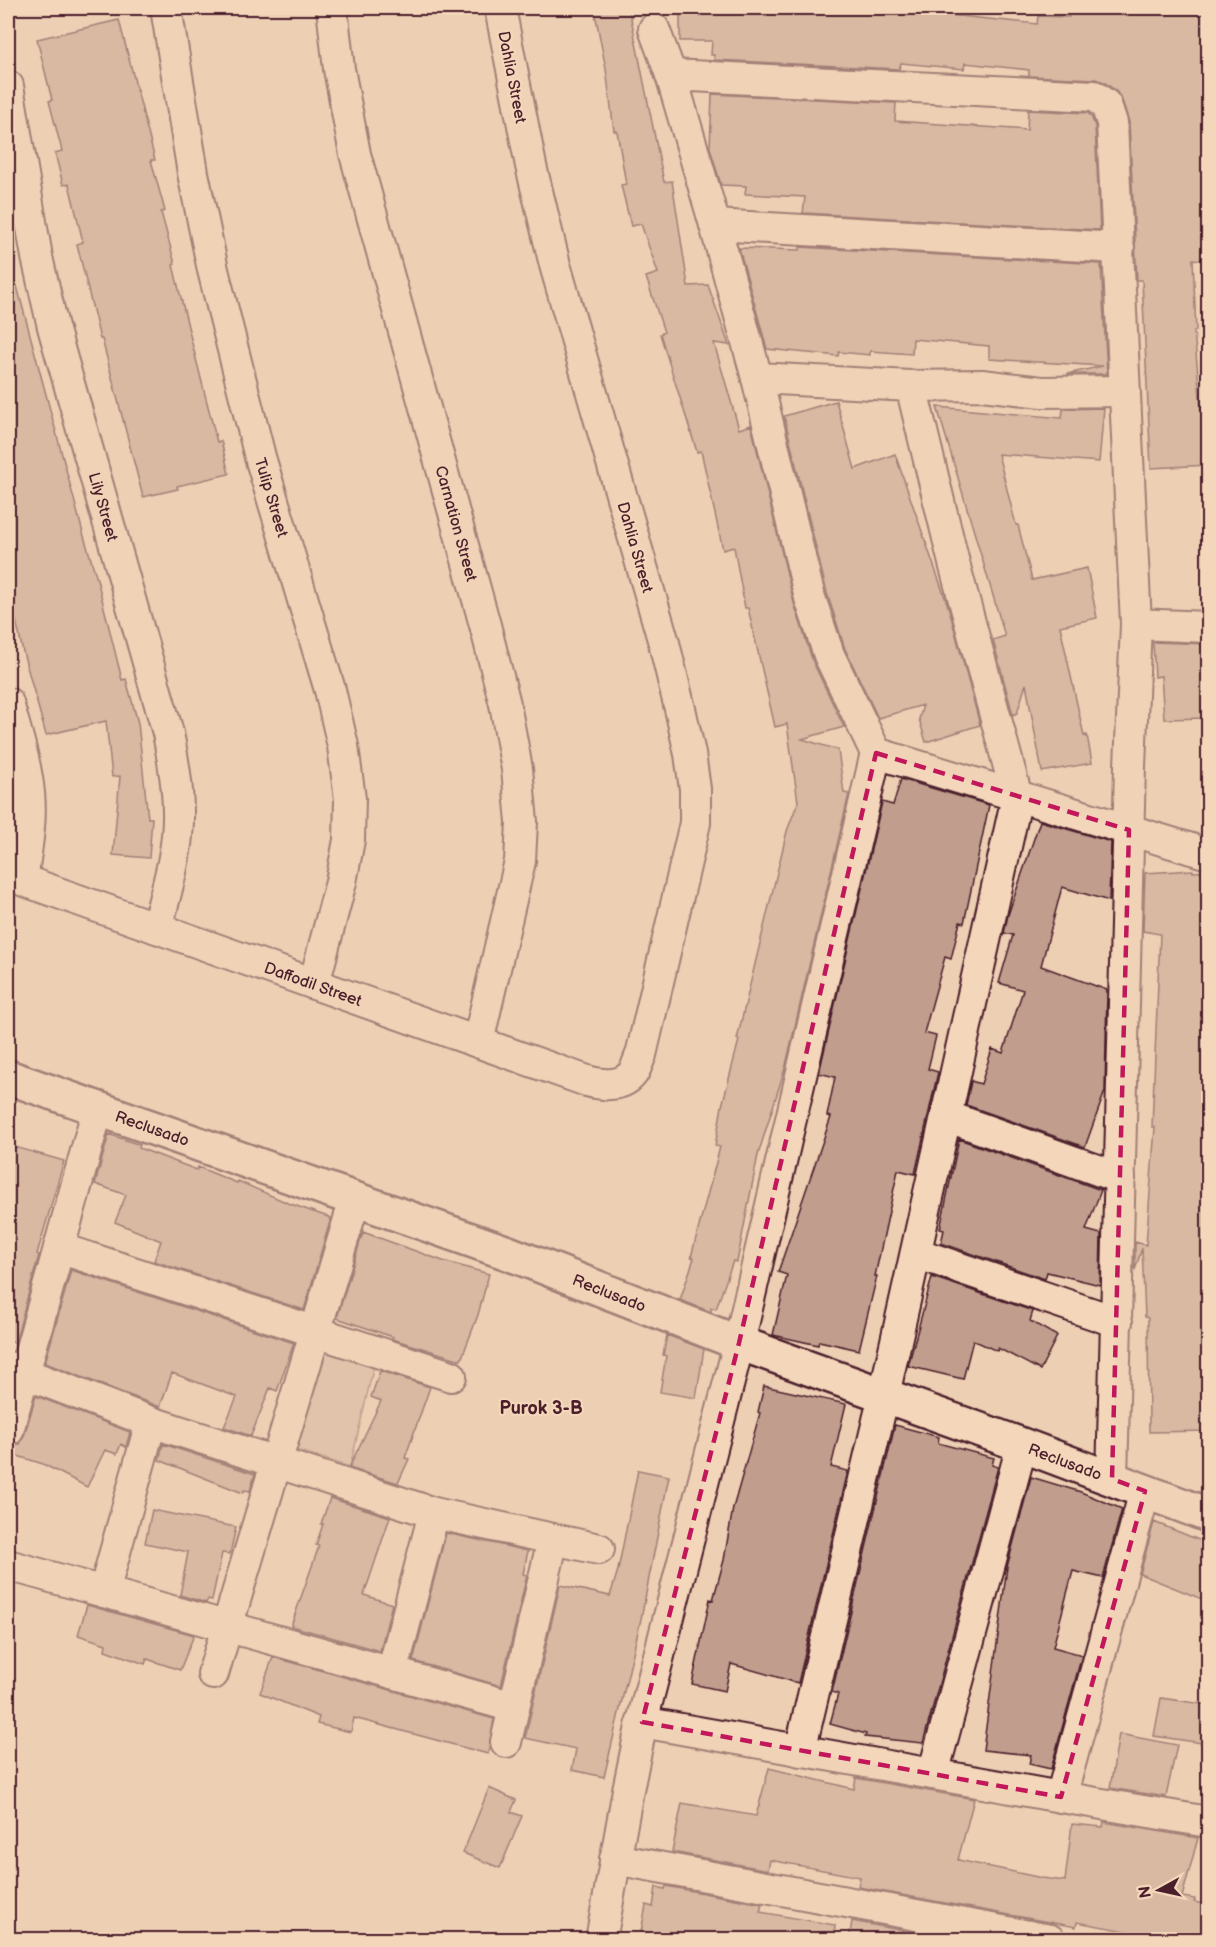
<svg xmlns="http://www.w3.org/2000/svg" width="1216" height="1947" font-family="'Balsamiq Sans',sans-serif">
<rect width="100%" height="100%" fill="#edcfb4"/>
<filter id="ink" filterUnits="userSpaceOnUse"><feTurbulence type="fractalNoise" baseFrequency=".0167" numOctaves="2"/><feDisplacementMap in="SourceGraphic" scale="12" xChannelSelector="R" yChannelSelector="G"/><feConvolveMatrix kernelMatrix="1 2 1 2 8 2 1 2 1" color-interpolation-filters="sRGB"/></filter>
<g filter="url(#ink)">
<!-- green -->
<path fill="#d2b29d" stroke="#8e6864" stroke-width="1.5" d="M316,1345L375,1361L350,1467L290,1448Z"/>
<!-- building -->
<path fill="#c09d8d" stroke="#4a1f2b" stroke-width="1.5" d="M594,8H629L664,182L672,181L688,286L708,285L729,345L714,343L739,429L751,425L794,603L813,662L844,727L802,739L838,750L844,793L849,794L786,1065L758,1155L737,1262L733,1261L716,1309L711,1308V1312L680,1300L694,1258L691,1257L720,1147L715,1146L722,1106L739,1040L737,1039L787,831L798,802L787,724L775,727L748,608H745L734,547L723,550L701,451L697,452L660,334L664,332L646,277L658,273L641,224L631,226L621,185L626,184L617,131H614L606,69Z
M680,8H940V14L1037,24L1038,16L1069,17V8H1209V261L1193,259L1196,331H1194L1203,430L1209,429V465L1151,468L1142,280H1137L1129,122L1122,100L1116,91L1104,82L1095,79L1029,76V70L965,63L964,69L901,63L899,69L714,60V55H711L712,41H680Z
M119,20L155,160H151L165,211L161,212L175,264L173,265L192,343L217,442L221,441L229,474L177,486L178,489L143,497L102,339H100L92,306L77,244L83,242L69,184L63,185L55,153L62,151L49,101L52,100L37,39Z
M712,94L896,103L895,121L1027,130L1028,110L1088,113L1091,116L1095,126L1100,230L803,213L805,197L745,194L746,186L721,185L710,148Z
M800,247L1101,264L1107,374H1067L1103,366L989,359V346L913,339L912,354L870,351V355L839,352L838,356L767,349L739,248L800,250Z
M17,286L83,533L97,579L122,680L126,679L138,723L148,818H152L149,858L113,855L120,776L112,777L106,721L46,735L23,652L8,584V287Z
M836,401L855,469L895,454L949,609L980,725L926,742L919,719L923,705L878,718L845,649L827,593L784,416Z
M937,407L1062,418L1063,409L1104,408L1099,462L998,454L1016,525H1018L1032,580L1087,568L1097,618L1060,626L1084,736L1087,735L1092,763L1042,772L1026,684L1017,713L1013,715L993,640L1005,636Z
M1153,642L1209,644V718L1164,719L1161,676L1155,677Z
M901,779L989,805L964,923L960,922L951,959L945,957L924,1033L936,1036L928,1069L938,1072L915,1174L898,1170L875,1276H877L859,1350L819,1341L818,1345L773,1335L787,1275L778,1272L831,1117L827,1116L835,1077L819,1073L882,802L893,805Z
M1040,821L1111,842L1109,901L1062,887L1041,966L1107,990L1105,1091L1085,1147L966,1105L971,1081L981,1084L992,1049L1003,1053L1023,990L999,983L1013,935L1004,933L1008,915Z
M1193,870V872L1209,871V1431L1149,1432L1148,1318L1145,1317L1142,1248L1135,1270V1242L1146,1245L1155,1127H1152L1160,934L1143,931L1145,873Z
M109,1134L140,1145L139,1148L197,1170L198,1167L237,1183L238,1181L288,1203L331,1218L304,1310L154,1261L161,1241L115,1222L126,1195L95,1184Z
M959,1139L1101,1190L1086,1230L1101,1234L1100,1285L1047,1272L1045,1279L941,1243L944,1230L940,1229Z
M8,1145L64,1161L37,1254L39,1255L15,1343L8,1341Z
M363,1232L443,1261L489,1274L478,1315L461,1360L392,1339L393,1337L337,1318Z
M71,1270L294,1343L277,1391L270,1388L251,1436L224,1427L237,1397L172,1373L160,1407L45,1363Z
M932,1277L1033,1311L1030,1321L1057,1336L1040,1370L998,1348L997,1351L973,1340L963,1379L908,1366Z
M667,1335L704,1349L696,1398L660,1392L666,1356L663,1355Z
M380,1371L430,1387L405,1458L409,1459L398,1483L349,1468L381,1401L371,1397Z
M764,1386L846,1404L831,1467L848,1471L798,1683L731,1664L725,1691L692,1684L710,1599L713,1600L724,1560L733,1508L760,1413L758,1412Z
M36,1396L130,1432L126,1447L121,1444L117,1454L105,1450L87,1487L43,1464L8,1453L9,1448L20,1444L24,1436Z
M895,1425L939,1437L938,1443L994,1458L992,1465L998,1467L923,1743L865,1737L866,1734L830,1724L838,1694L832,1692Z
M163,1444L255,1474L250,1491L244,1490L243,1493L159,1460Z
M638,1470L669,1476L641,1619L604,1777L572,1770L576,1749L525,1738L560,1585L610,1596L618,1570Z
M1031,1477L1081,1492L1122,1509L1103,1578L1073,1571L1053,1647L1082,1655L1051,1769L1029,1764L1031,1755L983,1750L1007,1567Z
M330,1498L390,1517L364,1595L392,1604L380,1651L291,1626L319,1546L316,1545L323,1524H321Z
M152,1510L236,1527L230,1554L222,1553L212,1600L208,1599L206,1603L180,1595L188,1552L145,1543Z
M1154,1522L1209,1544V1602L1140,1574Z
M446,1533L528,1551L523,1574L527,1575L501,1686L413,1661Z
M87,1605L194,1635L180,1670L147,1659L145,1664L105,1650L106,1644L78,1635Z
M273,1657L494,1719L488,1754L354,1718L351,1732L317,1724L319,1717L260,1693Z
M1161,1698L1209,1705V1744L1154,1736Z
M1119,1734L1177,1745L1166,1797L1110,1788Z
M769,1768L854,1789L856,1778L974,1799L958,1860L1042,1878L1065,1881L1072,1824L1103,1827L1104,1822L1198,1838L1182,1897L1195,1899L1194,1902L1209,1905V1940H1136L1137,1933L1077,1922L1076,1927L858,1887L860,1877L770,1860L768,1870L672,1852L682,1803L756,1816Z
M489,1788L516,1800L511,1812L522,1816L500,1868L463,1853Z
M666,1886L762,1904L760,1912L835,1925L834,1940H684L641,1932L646,1905L653,1907L656,1887L665,1889Z
M852,1921L953,1940H849Z"/>
<g fill="none" stroke-linecap="round" stroke-linejoin="round">
<defs>
<g id="minor">
<path id="s1" d="M166,8L193,173L213,270L260,457L330,690L343,746L350,799L349,840L341,882L314,984"/>
<path id="s2" d="M332,8L339,69L355,154L485,625L505,704L517,769L522,822L520,861L478,1042"/>
<path d="M654,29L671,75"/>
<path id="s3" d="M8,86L37,257L53,327L168,733C173,759 178,786 178,812C179,852 166,890 157,928"/>
<path d="M715,225L1119,248"/>
<path d="M757,378L911,386L954,563L1017,797L884,1395L800,1751"/>
<path d="M911,386L982,385L1042,392L1124,391"/>
<path d="M8,703C16,732 26,762 29,793C32,822 26,851 22,880"/>
<path d="M876,753L1208,854"/>
<path id="s4" d="M8,875L587,1081C602,1085 622,1088 633,1073C636,1069 638,1061 641,1055L695,823V789L690,754L681,713L664,643L555,265L531,166L500,8"/>
<path d="M946,1116L1120,1178"/>
<path d="M59,1248L451,1376"/>
<path d="M916,1253L1117,1322"/>
<path d="M8,1367L151,1422L434,1513L599,1549"/>
<path d="M8,1431L98,1108"/>
<path d="M1112,1479L1130,766L1136,624"/>
<path d="M8,1565L514,1707"/>
<path d="M104,1592L151,1422"/>
<path d="M392,1673L434,1513"/>
<path d="M213,1674L355,1199"/>
<path d="M642,1722L1061,1797L1208,1822"/>
<path d="M506,1742L553,1539"/>
<path d="M933,1774L1022,1445"/>
<path d="M1061,1797L1145,1491"/>
<path d="M615,1859L1050,1940"/>
<path d="M601,1940L628,1790L642,1722L739,1343L876,753L829,655L810,598L757,378L715,225L671,75L1094,96L1106,105L1112,123L1136,624L1208,627"/>
</g>
<g id="tertiary">
<path id="s5" d="M8,1077L508,1253L739,1343L1022,1445L1208,1515"/>
</g>
</defs>
<!-- minor casing -->
<use href="#minor" stroke="#4a1f2b" stroke-width="34"/>
<!-- tertiary casing -->
<use href="#tertiary" stroke="#4a1f2b" stroke-width="38"/>
<!-- minor -->
<use href="#minor" stroke="#f4d6ba" stroke-width="30"/>
<!-- tertiary -->
<use href="#tertiary" stroke="#f4d6ba" stroke-width="33"/>
</g>
</g>
<!-- marked area -->
<path d="M0 0H1216V1947H0ZM876,753L1129,830L1112,1479L1145,1491L1061,1797L642,1722L739,1343Z" fill="#edcfb4" fill-opacity=".55" fill-rule="evenodd"/>
<path fill="none" stroke="#c2185b" stroke-width="4.5" stroke-dasharray="12 8" stroke-linejoin="round" d="M876,753L1129,830L1112,1479L1145,1491L1061,1797L642,1722L739,1343Z"/>
<g text-anchor="middle" stroke-width="4.5" stroke-linejoin="round" paint-order="stroke">
<!-- street labels -->
<g font-size="16" fill="#4a1f2b" stroke="#f4d6ba">
<text transform="translate(513 77) rotate(79)" y="6">Dahlia Street</text>
<text dy="6" stroke="none"><textPath href="#s1" startOffset="501">Tulip Street</textPath></text>
<text dy="6" stroke="none"><textPath href="#s3" startOffset="432">Lily Street</textPath></text>
<text dy="6" stroke="none"><textPath href="#s2" startOffset="531">Carnation Street</textPath></text>
<text transform="translate(636 547) rotate(74)" y="6">Dahlia Street</text>
<text dy="6" stroke="none"><textPath href="#s4" startOffset="324">Daffodil Street</textPath></text>
<text dy="6" stroke="none"><textPath href="#s5" startOffset="153">Reclusado</textPath></text>
<text dy="6" stroke="none"><textPath href="#s5" startOffset="639">Reclusado</textPath></text>
<text dy="6" stroke="none"><textPath href="#s5" startOffset="1125">Reclusado</textPath></text>
</g>
<!-- neighbourhood labels -->
<g font-size="18" font-weight="bold" fill="#4a1f2b" stroke="#f4d6ba">
<text x="541" y="1414">Purok 3-B</text>
</g>
</g>
<!-- margin -->
<rect width="1216" height="1947" fill="none" stroke="#f4d6ba" stroke-width="30"/>
<rect x="15" y="15" width="1186" height="1917" fill="none" stroke="#4a1f2b" stroke-width="2" filter="url(#ink)"/>
<!-- north arrow -->
<g transform="translate(1159 1890) rotate(262)" stroke="#f4d6ba" stroke-width="4.5" paint-order="stroke">
<path d="M0-4.5L10 22L0 15L-10 22Z" fill="#4a1f2b"/>
<text y="-9" font-size="16" font-weight="bold" text-anchor="middle" fill="#4a1f2b">N</text>
</g>
</svg>
